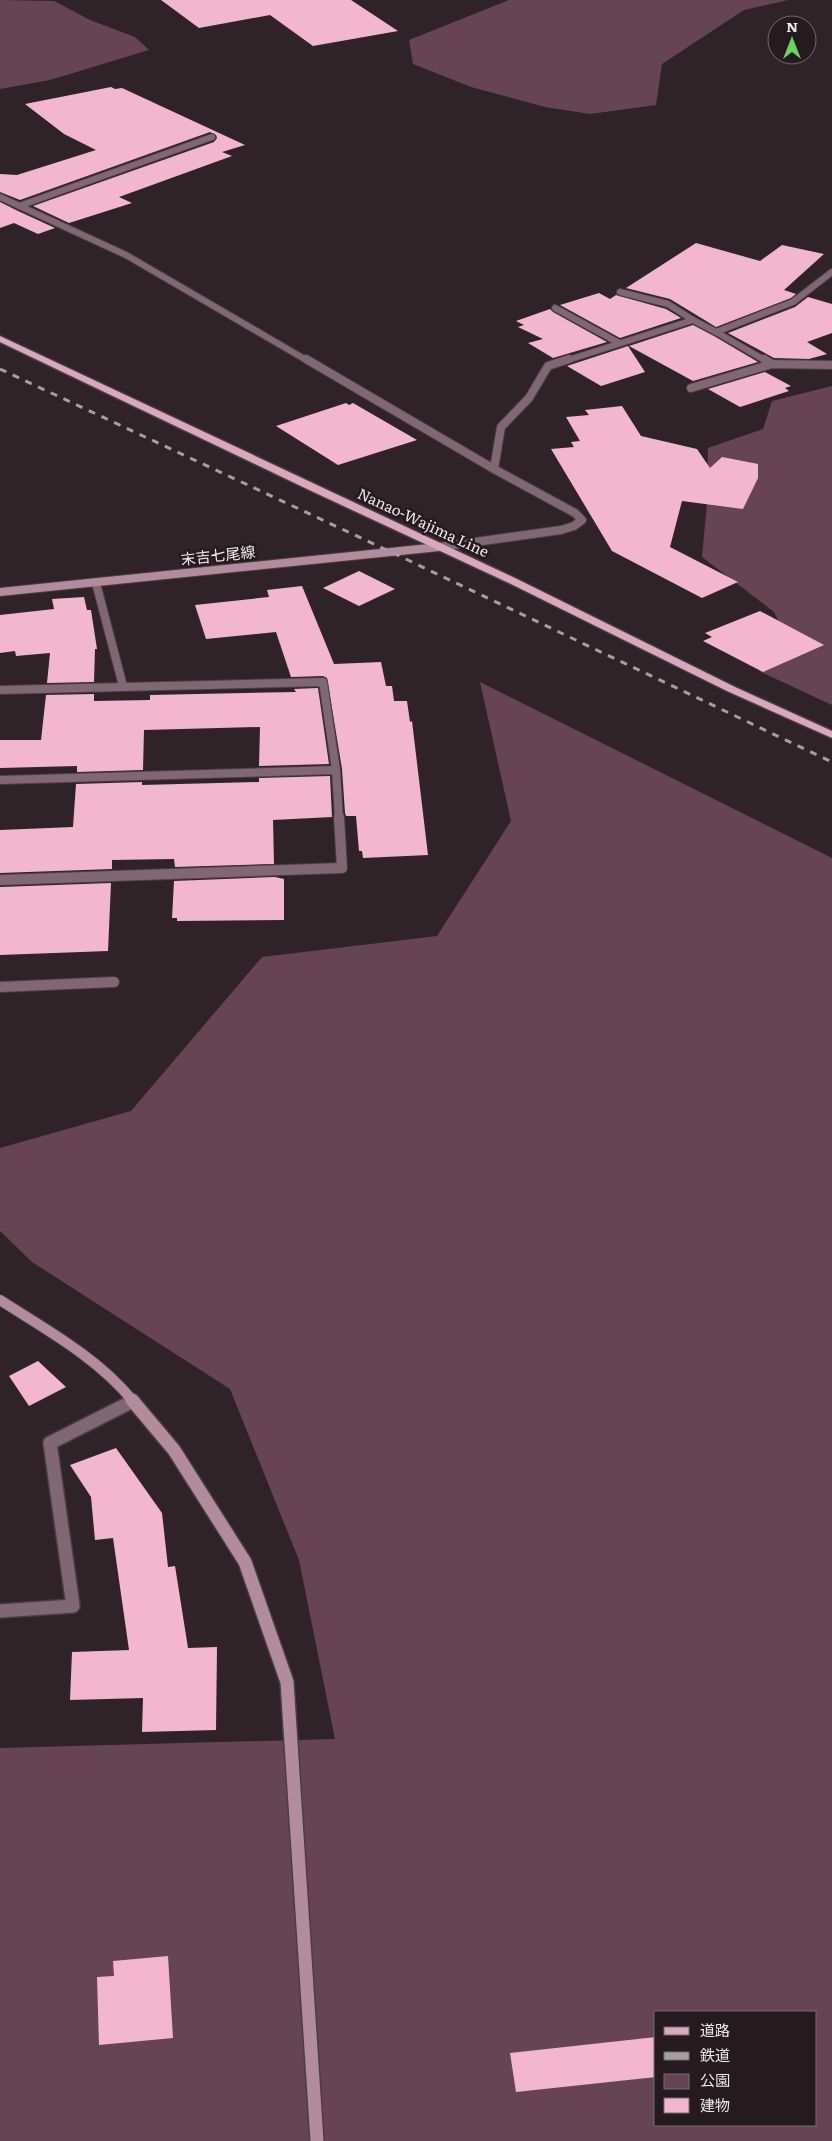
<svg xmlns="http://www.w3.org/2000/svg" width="832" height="2141" font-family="Literata,'Noto Sans JP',serif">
<rect width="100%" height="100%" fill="#2f2328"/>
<!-- green -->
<path fill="#664453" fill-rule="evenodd" d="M0,0L54,1L90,20L135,37L149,50L50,80L0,89Z
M509,0H788L744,10L662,64L656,105L590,114L545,107L471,87L413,64L409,40Z
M832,386V705L761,672L746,658L787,638L774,612L702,557L707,503L708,448L763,429L772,401Z
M480,682L832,858V2141H0V1748L335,1739L299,1560L230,1389L32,1262L0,1231V1148L131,1111L262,957L437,936L511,821ZM656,2012H816V2125H656Z"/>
<!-- building -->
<path fill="#f2b7cf" d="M161,0H351L398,31L313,46L270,15L199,28Z
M111,87L115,89L122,88L245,145L222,152L232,156L119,197L132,203L69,223L33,206L214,142L217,138L216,135L210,132L20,200L0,192V174L17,175L96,150L64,134L25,104Z
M0,202L18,211L55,228L38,234L14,223L0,228Z
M696,243L760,261L782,245L824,254L784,290L796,294L791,298L716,327L670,299L626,288Z
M599,293L610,299L616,295L666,309L681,318L620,338L560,305Z
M808,297L832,304V333L807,342L827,354L809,359L774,358L728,333L795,307Z
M550,309L553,312L607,342L553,358L528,343L543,339L518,327L524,325L516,321Z
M693,325L714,336L758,362L693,381L629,346Z
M628,346L645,372L601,386L567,366Z
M765,372L791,386L785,388L789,391L740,407L708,389Z
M346,403L349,405L353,403L417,440L338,465L276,426Z
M622,406L641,436L697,449L710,468L722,457L758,464V478L743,509L682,501L670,547L738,582L702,598L612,551L551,449L574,447L571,442L580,441L566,417L589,415L585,410Z
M359,571L395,589L359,606L323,588Z
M302,586L334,664L381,662L386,686H392L394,701H407L410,722L412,721L428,855L363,858L362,851H359L356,816H346L345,813L342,769L327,678L323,676L291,677L276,632L206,639L195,605L269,597L267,590Z
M84,597L87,610H91L97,649H95L94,682L47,683L50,653L16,656L15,651L0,653V615L54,609L52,599Z
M760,611L824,645L763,672L703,641L712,637L705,633Z
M318,688L329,764L259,766L260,727L144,730L143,770L77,772V766L0,768V740H41L46,695L94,694V701L150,700V695L296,692L294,689Z
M330,776L332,817L273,820L274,864L175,867L174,859L112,860V869L0,873V830L73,827L76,784L142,782V785L259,782V778Z
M275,877L284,879V920L177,921V918H172L174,881Z
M111,883L108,951L0,955V887Z
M38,1361L66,1387L29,1406L9,1376Z
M116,1448L162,1513L168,1567L175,1566L188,1648L217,1647L216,1730L142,1732L143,1698L70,1700L72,1652L129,1650L113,1538L95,1540L91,1497L70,1465Z
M168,1956L173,2038L99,2045L97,1977L114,1976L113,1961Z
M656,2037V2077L516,2092L510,2053Z"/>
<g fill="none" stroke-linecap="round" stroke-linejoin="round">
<defs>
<path id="lane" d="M19,206L212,137"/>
<path id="street-far3" d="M0,197L126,255L308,361
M620,292L668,304L693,320
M555,308L619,343
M716,332L766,361
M565,361L693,320L716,332L793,302L832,272"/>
<path id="street-far2" d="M306,359L494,469L575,513L582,520L574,526L561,530L439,547
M764,359L772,364
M691,388L772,364L832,365
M494,469L501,427L529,398L548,366L569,359
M96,583L123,686
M0,690L323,682L336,770L339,819
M0,780L336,770"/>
<path id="street-far1" d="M0,880L342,868L339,817
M0,987L114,982"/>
<path id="street" d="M0,1611L73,1606L50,1443L133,1401"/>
<path id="secondary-far2" d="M0,592L439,547"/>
<path id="secondary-far1" d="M0,1300C47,1330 98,1358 133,1401"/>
<path id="secondary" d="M132,1400L174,1450L245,1562L287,1682L317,2141"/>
<path id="primary" d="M0,336L519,580L735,687L832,731V738L727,691L511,584L305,488L0,342Z"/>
</defs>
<!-- lane casing -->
<use href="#lane" stroke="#4a3e43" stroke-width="8"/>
<!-- street-far3 casing -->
<use href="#street-far3" stroke="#4a3e43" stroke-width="8"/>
<!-- street-far2 casing -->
<use href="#street-far2" stroke="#4a3e43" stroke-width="10"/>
<!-- street-far1 casing -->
<use href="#street-far1" stroke="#4a3e43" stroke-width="12"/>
<!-- street casing -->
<use href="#street" stroke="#4a3e43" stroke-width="16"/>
<!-- secondary-far2 casing -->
<use href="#secondary-far2" stroke="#4a3e43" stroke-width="10"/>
<!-- secondary-far1 casing -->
<use href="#secondary-far1" stroke="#4a3e43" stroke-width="12"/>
<!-- secondary casing -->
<use href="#secondary" stroke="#4a3e43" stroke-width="16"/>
<!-- primary casing -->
<use href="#primary" stroke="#4a3e43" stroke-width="3"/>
<!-- lane -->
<use href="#lane" stroke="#806771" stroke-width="6"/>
<!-- street-far3 -->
<use href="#street-far3" stroke="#806771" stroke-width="6"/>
<!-- street-far2 -->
<use href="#street-far2" stroke="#806771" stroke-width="8"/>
<!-- street-far1 -->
<use href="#street-far1" stroke="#806771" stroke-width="10"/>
<!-- street -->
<use href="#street" stroke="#806771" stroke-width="13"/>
<!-- secondary-far2 -->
<use href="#secondary-far2" stroke="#b28c9c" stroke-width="8"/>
<!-- secondary-far1 -->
<use href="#secondary-far1" stroke="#b28c9c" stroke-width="10"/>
<!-- secondary -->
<use href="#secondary" stroke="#b28c9c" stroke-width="13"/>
<!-- primary -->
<use href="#primary" fill="#d9a8bc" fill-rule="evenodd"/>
<!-- rail -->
<path stroke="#a79ea1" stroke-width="3" stroke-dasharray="7 7" stroke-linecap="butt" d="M0,369L391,552L832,762"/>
</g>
<g text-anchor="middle" stroke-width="5" stroke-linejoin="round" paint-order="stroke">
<!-- far-street labels -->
<g font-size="15" fill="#eee7ea" stroke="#251a1e">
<text transform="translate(423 523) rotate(25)" y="5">Nanao-Wajima Line</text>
<text transform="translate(218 556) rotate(-6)" y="5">末吉七尾線</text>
</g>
</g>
<!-- legend -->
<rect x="654" y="2011" width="162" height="115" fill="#251a1e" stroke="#756c70"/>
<rect x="664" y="2027" width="25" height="8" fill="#d9a8bc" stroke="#756c70"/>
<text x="700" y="2036" font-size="15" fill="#eee7ea">道路</text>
<rect x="664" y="2052" width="25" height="8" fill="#a79ea1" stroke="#756c70"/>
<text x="700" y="2061" font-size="15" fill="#eee7ea">鉄道</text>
<rect x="664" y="2074" width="25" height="15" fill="#664453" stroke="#756c70"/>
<text x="700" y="2086" font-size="15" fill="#eee7ea">公園</text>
<rect x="664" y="2098" width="25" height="15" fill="#f2b7cf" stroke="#756c70"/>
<text x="700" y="2111" font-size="15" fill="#eee7ea">建物</text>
<!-- north arrow -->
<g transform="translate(792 40)"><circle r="24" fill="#251a1e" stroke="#756c70"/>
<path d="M0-4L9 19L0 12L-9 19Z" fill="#6cd362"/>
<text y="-8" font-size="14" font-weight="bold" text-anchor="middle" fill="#eee7ea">N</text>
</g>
</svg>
